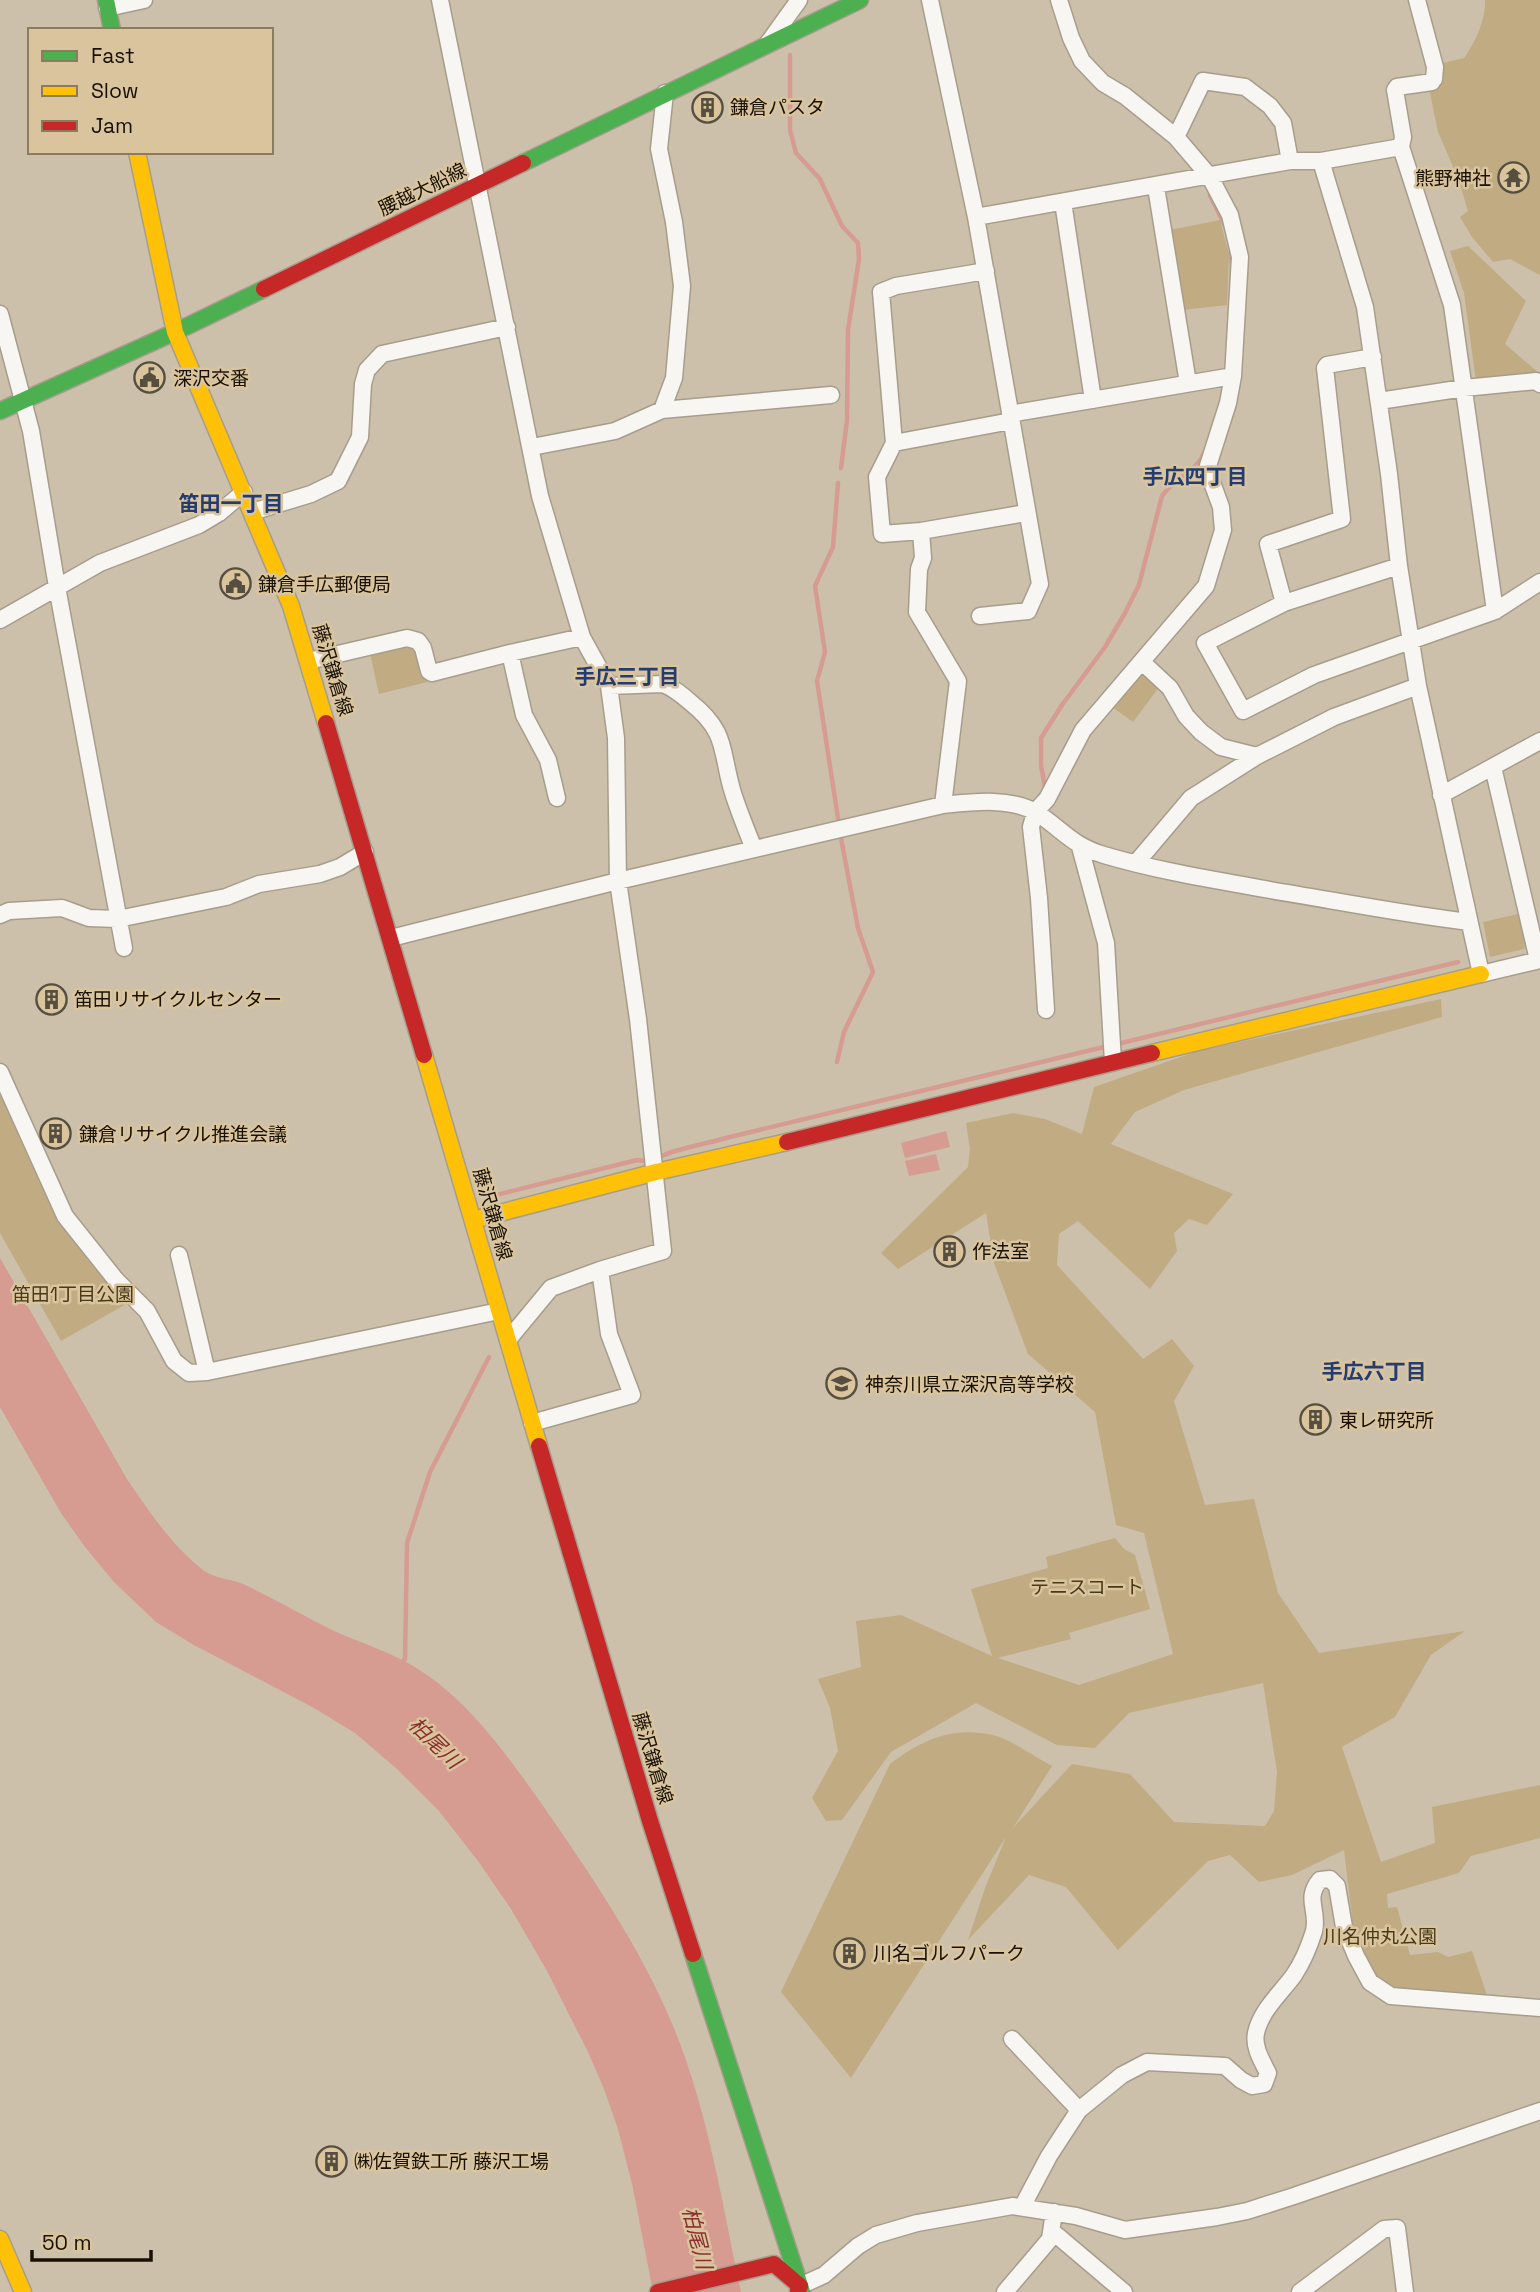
<svg xmlns="http://www.w3.org/2000/svg" width="1540" height="2292" font-family="'Space Grotesk','Noto Sans JP',sans-serif">
<rect width="100%" height="100%" fill="#ccc0ab"/>
<!-- green -->
<path fill="#c0ab83" d="M1485,0H1540V275L1510,259L1493,262L1472,237L1460,217L1468,211L1458,178L1438,132L1429,88L1442,71L1443,63L1464,58C1475,43 1486,19 1485,0Z
M1220,220L1229,254L1227,305L1183,310L1170,230Z
M1468,246L1526,301L1505,344L1539,373L1476,381L1464,293L1450,251Z
M411,644L420,655L427,682L379,694L369,649Z
M1144,672L1160,686L1133,722L1112,707Z
M1518,914L1525,943L1524,949L1490,957L1483,922Z
M1441,999L1442,1017L1184,1090L1135,1112L1111,1144L1233,1194L1207,1225L1189,1219L1174,1233L1177,1251L1150,1289L1078,1221L1059,1234L1057,1265L1143,1359L1172,1339L1194,1366L1174,1401L1205,1505L1254,1499L1278,1593L1319,1653L1465,1631L1431,1655L1395,1717L1342,1747L1381,1862L1435,1843L1432,1807L1540,1785V1838L1471,1856L1459,1873L1387,1894L1388,1908L1397,1907L1410,1955L1438,1952L1448,1957L1472,1951L1488,1998C1463,1996 1393,1995 1377,1977C1362,1961 1356,1938 1348,1918L1352,1917L1344,1850L1292,1875L1259,1882L1230,1855L1208,1861L1118,1950L1066,1887L1029,1875L968,1940L985,1888L1006,1837L851,2078L781,1992L890,1764C921,1740 953,1726 993,1735C1008,1738 1037,1758 1052,1766L1013,1828L1072,1764L1130,1774L1174,1822L1265,1826L1274,1811L1277,1772L1263,1683L1129,1713L1095,1748L1057,1745L976,1703L891,1752L842,1820L826,1821L812,1798L838,1751L830,1708L818,1679L861,1667L856,1621L901,1615L992,1656L971,1589L1048,1568L1046,1557L1115,1538L1124,1549L1135,1555L1150,1609L1069,1633L1071,1639L998,1658L1079,1685L1173,1654L1144,1533L1116,1525L1095,1412L1028,1354L994,1263L986,1213L898,1269L881,1253L968,1167L970,1149L966,1123L1013,1113L1045,1119L1082,1134L1094,1087L1198,1051Z
M0,1083L61,1220L101,1274L128,1303L61,1341L0,1233Z"/>
<!-- water -->
<path fill="#d69b91" d="M946,1131L950,1147L905,1158L901,1143Z
M936,1154L940,1170L909,1176L905,1161Z
M0,1258L127,1479C148,1510 172,1546 203,1570C213,1578 231,1579 243,1584C274,1598 303,1616 334,1631C361,1643 393,1653 418,1669C469,1701 507,1755 541,1803C589,1872 641,1948 673,2026C708,2110 722,2203 741,2292H653L633,2188L618,2129L604,2089L588,2052L546,1969L511,1909L478,1861L439,1811L396,1768L355,1733L314,1708L192,1644L156,1622L114,1582L85,1547L61,1513L0,1407Z"/>
<g fill="none" stroke-linecap="round" stroke-linejoin="round">
<!-- stream -->
<path stroke="#d69b91" stroke-width="4.5" d="M790,55V130L796,153L820,179L842,226L858,243L859,259L848,330L847,420L841,468
M1210,195L1225,226
M1231,251L1232,270
M838,483L833,547L815,586L825,652L817,681L839,825
M1045,788L1041,765V738L1062,705L1105,647L1125,613L1139,585L1162,496C1174,478 1196,473 1205,451
M1117,1044L1458,962
M837,1062L844,1032L873,972L858,928L840,833
M488,1197L637,1160C653,1163 661,1155 675,1151C693,1146 712,1142 730,1137L1108,1046
M400,1665L405,1659L407,1543L430,1472L489,1357"/>
<defs>
<path id="street" d="M440,0L540,496L582,637L609,686L616,738L618,881L638,1019L663,1251L600,1270L609,1334L632,1395L532,1423
M930,0L976,217L1040,584L1028,611L980,616
M1417,0L1435,67L1434,79
M107,8L144,0
M768,43L799,0
M1432,82L1397,87L1395,90L1403,137L1401,147L1452,305L1495,611
M1176,137L1203,81L1245,87L1270,106L1283,123L1290,161
M1321,161L1365,307L1389,474L1399,566L1418,686L1481,974L1540,960
M1156,187L1188,383
M1063,202L1093,400
M976,217L1290,161H1321L1401,147
M986,271L896,286L881,292L894,443L877,477L882,534L921,531L1026,513
M0,314L31,431L57,587L124,948
M1379,401L1464,388L1536,381L1540,384
M662,410L674,378L682,286L674,222L659,149L665,93
M1010,414L1233,376
M894,443L1011,421
M532,447L615,431L662,410L831,395
M252,512L311,494L338,481L360,437L363,384L367,370L382,354L507,327
M921,531L923,558L919,569L917,612L958,681L943,805
M1399,566L1284,603L1205,643L1243,711L1314,675L1495,611L1540,582
M1284,603L1268,544L1342,519L1325,368L1327,365L1373,357
M0,620L100,563L199,525L219,513L244,492
M308,661L407,638L418,641L423,648L429,671L432,673L510,653
M1142,662L1170,688L1186,716L1201,732L1221,747L1257,756
M609,686L663,684C674,688 682,695 690,702C729,733 720,751 733,793C739,812 747,831 754,849
M1493,767L1538,960
M1441,795L1540,741
M557,798L548,760L524,715L510,653L582,637
M1080,847L1106,943L1113,1062
M1136,863L1191,798L1257,756L1334,717L1418,686
M0,915L9,911L62,908L89,918L118,919L226,897L259,884L320,874L340,867L365,852
M391,938L618,881L943,805C972,802 1011,797 1037,813C1063,830 1071,845 1104,855C1158,871 1215,880 1270,890C1337,901 1402,914 1469,922
M1046,1010L1039,898L1031,827L1035,812L1047,799L1083,730L1206,586L1223,530L1221,507L1207,469L1228,403L1233,376L1240,257L1230,215L1210,177L1176,137L1125,96L1103,83L1082,61L1071,38L1059,0
M0,1072L65,1216L116,1280L147,1311L174,1361L189,1373L207,1372L499,1311
M179,1255L207,1372
M508,1340L551,1288L600,1270
M1012,2039L1079,2110
M1022,2207L1049,2156L1079,2110L1122,2075L1147,2062L1225,2066L1241,2080L1252,2086L1264,2084L1268,2073C1262,2061 1253,2047 1256,2033C1261,2010 1281,1993 1294,1975C1302,1963 1310,1944 1314,1931C1319,1910 1304,1899 1320,1880L1330,1879L1337,1886L1344,1927L1356,1956L1370,1982L1391,1996L1540,2008
M1053,2232L1124,2292
M800,2286L824,2275L858,2246L876,2235L917,2223L1012,2206L1076,2216L1125,2230L1217,2217L1247,2211L1294,2196L1540,2111
M1005,2292L1050,2239L1054,2212
M1300,2292L1384,2229L1397,2228L1405,2292"/>
<path id="fast" d="M106,0L112,30
M523,163L860,0
M0,411L175,332L264,289
M693,1954L802,2292"/>
<path id="slow" d="M137,152L175,332L291,606L326,723
M1152,1053L1481,974
M424,1055L539,1446
M473,1220L656,1172L787,1142
M0,2239L23,2292"/>
<path id="jam" d="M264,289L523,163
M326,723L424,1055
M787,1142L1152,1053
M539,1446L650,1821L693,1954
M658,2292L774,2264L800,2286L798,2290"/>
</defs>
<!-- street casing -->
<use href="#street" stroke="#a79d8d" stroke-width="19"/>
<!-- fast casing -->
<use href="#fast" stroke="#a79d8d" stroke-width="19"/>
<!-- slow casing -->
<use href="#slow" stroke="#a79d8d" stroke-width="19"/>
<!-- jam casing -->
<use href="#jam" stroke="#a79d8d" stroke-width="19"/>
<!-- street -->
<use href="#street" stroke="#f7f6f2" stroke-width="16"/>
<!-- fast -->
<use href="#fast" stroke="#4caf50" stroke-width="16"/>
<!-- slow -->
<use href="#slow" stroke="#ffc107" stroke-width="16"/>
<!-- jam -->
<use href="#jam" stroke="#c62828" stroke-width="16"/>
</g>
<!-- icons -->
<defs>
<symbol id="building-ring" viewBox="-11 -11 22 22"><circle r="9.5" fill="#d9c49e" stroke="#564e3e" stroke-width="1.5"/><path d="M-4-6H4V6H1V3H-1V6H-4ZM-2.5-4.3h1.7v1.8h-1.7ZM.8-4.3h1.7v1.8H.8ZM-2.5-1h1.7V.8h-1.7ZM.8-1h1.7V.8H.8Z" fill="#564e3e"/></symbol>
<symbol id="temple-ring" viewBox="-11 -11 22 22"><circle r="9.5" fill="#d9c49e" stroke="#564e3e" stroke-width="1.5"/><path d="M0-6L5-2H3V0L6.5 2.5H4V6H1.5V3h-3V6H-4V2.5H-6.5L-3 0V-2H-5Z" fill="#564e3e"/></symbol>
<symbol id="civic-ring" viewBox="-11 -11 22 22"><circle r="9.5" fill="#d9c49e" stroke="#564e3e" stroke-width="1.5"/><path d="M-.6-6.5H3V-4.5H.6V-3L4-1V1h2V6H-6V1h2V-1L-.6-3ZM-1.2 2.5V6h2.4V2.5Z" fill="#564e3e"/></symbol>
<symbol id="school-ring" viewBox="-11 -11 22 22"><circle r="9.5" fill="#d9c49e" stroke="#564e3e" stroke-width="1.5"/><path d="M0-5L7-2L0 1L-7-2ZM-4 1L0 2.5L4 1V4Q0 6-4 4Z" fill="#564e3e"/></symbol>
</defs>
<g fill-rule="evenodd">
<use href="#building-ring" x="690" y="90" width="35" height="35"/>
<use href="#temple-ring" x="1496" y="160" width="35" height="35"/>
<use href="#civic-ring" x="132" y="360" width="35" height="35"/>
<use href="#civic-ring" x="218" y="566" width="35" height="35"/>
<use href="#building-ring" x="34" y="982" width="35" height="35"/>
<use href="#building-ring" x="38" y="1116" width="35" height="35"/>
<use href="#building-ring" x="932" y="1234" width="35" height="35"/>
<use href="#school-ring" x="824" y="1366" width="35" height="35"/>
<use href="#building-ring" x="1298" y="1402" width="35" height="35"/>
<use href="#building-ring" x="832" y="1936" width="35" height="35"/>
<use href="#building-ring" x="314" y="2144" width="35" height="35"/>
</g>
<g text-anchor="middle" stroke-width="5" stroke-linejoin="round" paint-order="stroke">
<!-- poi labels -->
<g font-size="19" fill="#171003" stroke="#d9c49e" text-anchor="start">
<text x="730" y="114">鎌倉パスタ</text>
<text x="1491" y="185" text-anchor="end">熊野神社</text>
<text x="173" y="385">深沢交番</text>
<text x="258" y="591">鎌倉手広郵便局</text>
<text x="74" y="1006">笛田リサイクルセンター</text>
<text x="79" y="1141">鎌倉リサイクル推進会議</text>
<text x="972" y="1258">作法室</text>
<text x="865" y="1391">神奈川県立深沢高等学校</text>
<text x="1339" y="1427">東レ研究所</text>
<text x="873" y="1960">川名ゴルフパーク</text>
<text x="354" y="2168">㈱佐賀鉄工所 藤沢工場</text>
</g>
<!-- street labels -->
<g font-size="19" fill="#171003" stroke="#d9c49e">
<text transform="translate(422 189) rotate(-26)" y="7">腰越大船線</text>
<text transform="translate(333 670) rotate(73)" y="7">藤沢鎌倉線</text>
<text transform="translate(493 1214) rotate(74)" y="7">藤沢鎌倉線</text>
<text transform="translate(653 1758) rotate(73)" y="7">藤沢鎌倉線</text>
</g>
<!-- park labels -->
<g font-size="19" fill="#483919" stroke="#d9c49e">
<text x="73" y="1301">笛田1丁目公園</text>
<text x="1087" y="1594">テニスコート</text>
<text x="1380" y="1943">川名仲丸公園</text>
</g>
<!-- neighbourhood labels -->
<g font-size="21" font-weight="bold" fill="#233c73" stroke="#d9c49e">
<text x="1195" y="484">手広四丁目</text>
<text x="231" y="511">笛田一丁目</text>
<text x="627" y="684">手広三丁目</text>
<text x="1374" y="1379">手広六丁目</text>
</g>
<!-- water labels -->
<g font-size="21" font-style="italic" fill="#8c2e2e" stroke="#d9c49e">
<text transform="translate(435 1743) rotate(44)" y="7">柏尾川</text>
<text transform="translate(697 2238) rotate(76)" y="7">柏尾川</text>
</g>
</g>
<!-- legend -->
<rect x="28" y="28" width="245" height="126" fill="#d9c49e" stroke="#8b7c60" stroke-width="2"/>
<rect x="42" y="51" width="35" height="10" fill="#4caf50" stroke="#8b7c60" stroke-width="2"/>
<text x="91" y="63" font-size="21" fill="#171003">Fast</text>
<rect x="42" y="86" width="35" height="10" fill="#ffc107" stroke="#8b7c60" stroke-width="2"/>
<text x="91" y="98" font-size="21" fill="#171003">Slow</text>
<rect x="42" y="121" width="35" height="10" fill="#c62828" stroke="#8b7c60" stroke-width="2"/>
<text x="91" y="133" font-size="21" fill="#171003">Jam</text>
<!-- scale -->
<path d="M32 2250v10h119v-10" fill="none" stroke="#171003" stroke-width="3.5"/>
<text x="42" y="2250" font-size="21" fill="#171003" stroke="#d9c49e" stroke-width="5" paint-order="stroke">50 m</text>
</svg>
